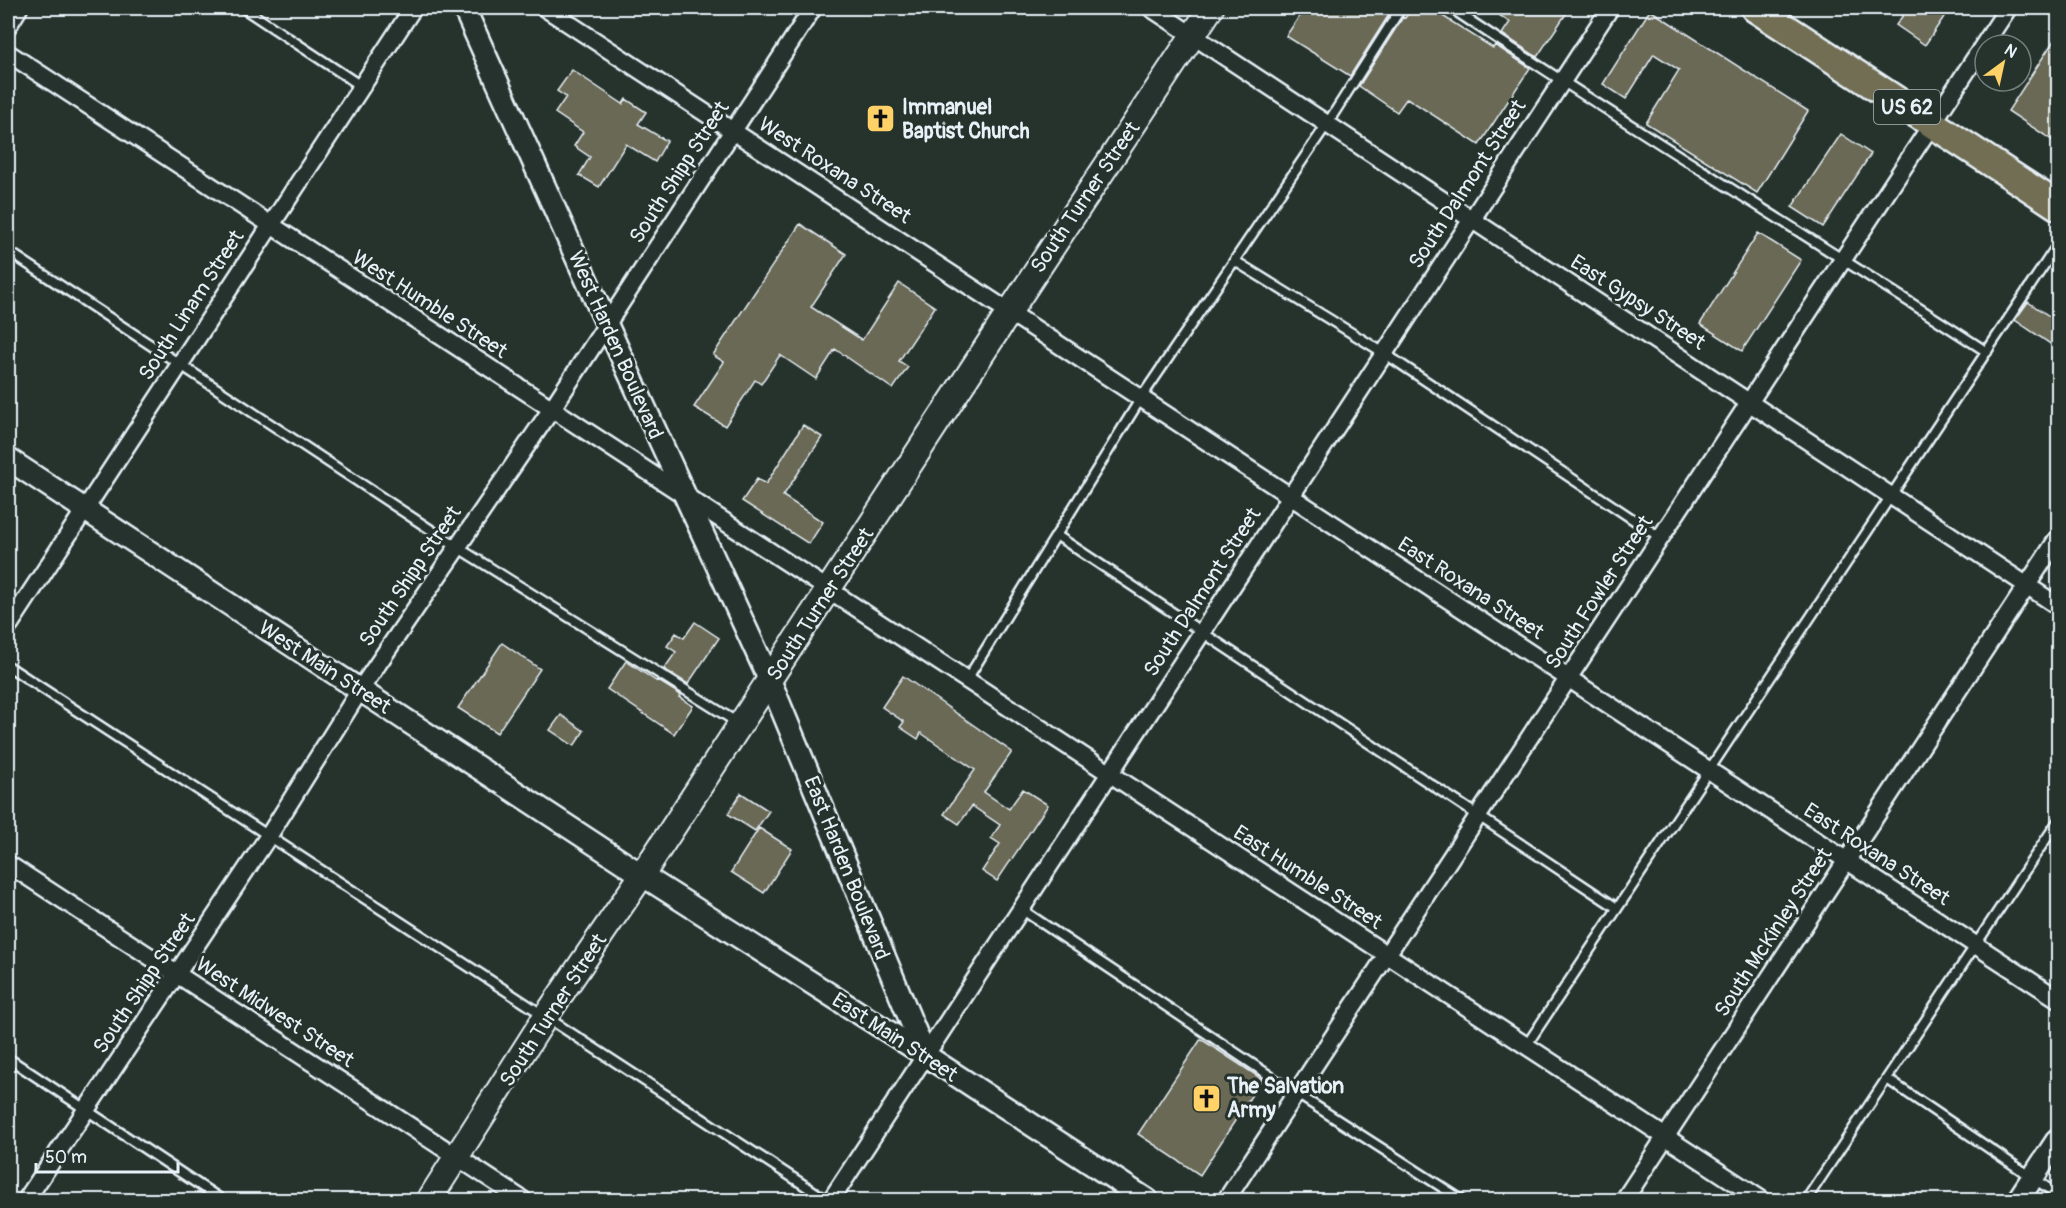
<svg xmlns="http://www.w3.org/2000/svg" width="2066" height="1208" font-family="Pangolin,sans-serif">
<rect width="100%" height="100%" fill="#26332d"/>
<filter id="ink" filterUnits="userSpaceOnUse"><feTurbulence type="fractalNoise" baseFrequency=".0167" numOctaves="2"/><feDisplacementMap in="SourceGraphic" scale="12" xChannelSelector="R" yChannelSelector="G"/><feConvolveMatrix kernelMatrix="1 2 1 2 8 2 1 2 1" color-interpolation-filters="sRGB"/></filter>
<g filter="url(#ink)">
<!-- building -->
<path fill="#6b6955" stroke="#e8f1f8" stroke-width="1.5" d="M1305,8H1387L1392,10L1350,76L1286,36Z
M1412,8H1430L1493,48L1495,45L1530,68L1479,145L1407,98L1397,112L1359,86L1403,17L1405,18Z
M1488,8H1570L1537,57L1502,34L1510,22Z
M1908,8H1950L1925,45L1896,25Z
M1650,10L1808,111L1757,193L1646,123L1679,70L1654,54L1626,99L1603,84Z
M2058,34V144L2008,111Z
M572,70L623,104L626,99L646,112L638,124L667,141L655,162L626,144L599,187L579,175L590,157L574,146L583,132L555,113L566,97L557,91Z
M1841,134L1871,154L1823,227L1792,207Z
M800,224L846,254L811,307L862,340L899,283L935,307L899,361L908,367L893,389L835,349L816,379L780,355L761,384L755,380L725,426L694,407L724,362L713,355Z
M1758,233L1801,260L1742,351L1700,324Z
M2028,302L2058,322V349L2015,320Z
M803,425L822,437L783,496L823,522L809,544L742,501L757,479L766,484Z
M695,622L719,638L688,684L664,669L676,652L667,646L676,633L684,638Z
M502,643L540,669L497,733L458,708Z
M626,661L656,681L657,680L681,695L679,697L693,706L674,734L607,689Z
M903,676L1012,752L984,792L1009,809L1023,789L1048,805L997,881L982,871L1000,844L991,838L1000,825L972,806L959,824L944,814L975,770L921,733L918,739L900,727L904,722L882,707Z
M561,715L584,731L574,746L550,730Z
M741,793L769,811L755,831L728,814Z
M759,828L792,849L764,893L731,872Z
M1201,1039L1262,1079L1200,1175L1138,1134Z"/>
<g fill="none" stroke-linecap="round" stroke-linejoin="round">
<defs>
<path id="service" d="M243,8L361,86
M1451,8C1627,126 1809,236 1987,352
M8,251L457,547L738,723
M1235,261L1384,353L1661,538
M1056,535L1617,908
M8,666L827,1200
M966,681L1141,398L1327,124L1401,8
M1021,909L1297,1094L1462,1200
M1526,1046L2058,244
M8,1058L222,1200
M1887,1079L2058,1195
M1806,1200L2058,821"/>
<path id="minor" d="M545,8L2058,999
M1151,8L2058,606
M8,26L19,8
M8,53L1762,1200
M8,627L413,8
M8,864L523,1200
M26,1200L268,837L360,690L551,410L813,8
M831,1200L1610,8
M1226,1200L2008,8
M1624,1200L2058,538"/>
<path id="tertiary" d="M464,8L607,325L770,681L925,1055
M8,459L642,875L925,1055L1147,1200
M2018,1200L2058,1139"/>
<path id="secondary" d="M429,1200L546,1016L642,875L1010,311L1211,8"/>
<path id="trunk" d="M1755,8L2058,206"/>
</defs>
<!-- service casing -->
<use href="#service" stroke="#e8f1f8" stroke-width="13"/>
<!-- minor casing -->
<use href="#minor" stroke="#e8f1f8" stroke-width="21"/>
<!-- tertiary casing -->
<use href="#tertiary" stroke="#e8f1f8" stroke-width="26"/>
<!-- secondary casing -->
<use href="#secondary" stroke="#e8f1f8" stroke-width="28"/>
<!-- trunk casing -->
<use href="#trunk" stroke="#e8f1f8" stroke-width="32"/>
<!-- service -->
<use href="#service" stroke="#26332d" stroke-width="8"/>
<!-- minor -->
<use href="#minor" stroke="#26332d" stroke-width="16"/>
<!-- tertiary -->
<use href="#tertiary" stroke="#26332d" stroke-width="21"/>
<!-- secondary -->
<use href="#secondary" stroke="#26332d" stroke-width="24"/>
<!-- trunk -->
<use href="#trunk" stroke="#726e52" stroke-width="27"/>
</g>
</g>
<!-- icons -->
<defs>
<symbol id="church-square" viewBox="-11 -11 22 22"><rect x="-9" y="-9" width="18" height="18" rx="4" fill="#ffd166" stroke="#26332d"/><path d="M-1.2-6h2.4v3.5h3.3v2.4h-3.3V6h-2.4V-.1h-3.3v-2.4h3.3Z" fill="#111"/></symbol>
</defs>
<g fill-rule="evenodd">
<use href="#church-square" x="864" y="102" width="33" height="33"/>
<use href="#church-square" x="1190" y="1082" width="33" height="33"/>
</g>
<g text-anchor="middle" stroke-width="6" stroke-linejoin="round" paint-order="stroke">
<!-- shield labels -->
<rect fill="#26332d" stroke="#aeb8bb" stroke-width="1.5" x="1874" y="90" width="66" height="34" rx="4.5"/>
<g font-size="20" font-weight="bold" fill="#e8f1f8">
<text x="1907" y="114">US 62</text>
</g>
<!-- poi labels -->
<g font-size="21" font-weight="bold" fill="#e8f1f8" stroke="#26332d" text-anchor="start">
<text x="902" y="114">Immanuel<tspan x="902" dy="24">Baptist Church</tspan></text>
<text x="1227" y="1093">The Salvation<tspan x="1227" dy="24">Army</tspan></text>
</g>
<!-- street labels -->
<g font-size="21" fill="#e8f1f8" stroke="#26332d">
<text transform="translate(835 170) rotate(33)" y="7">West Roxana Street</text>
<text transform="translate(679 172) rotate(-57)" y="7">South Shipp Street</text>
<text transform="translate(1467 184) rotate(-57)" y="7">South Dalmont Street</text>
<text transform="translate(1085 197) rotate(-56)" y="7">South Turner Street</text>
<text transform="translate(1638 302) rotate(33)" y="7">East Gypsy Street</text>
<text transform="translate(430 304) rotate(33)" y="7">West Humble Street</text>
<text transform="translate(191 305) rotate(-57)" y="7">South Linam Street</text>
<text transform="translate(616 345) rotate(66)" y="7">West Harden Boulevard</text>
<text transform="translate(410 576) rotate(-56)" y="7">South Shipp Street</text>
<text transform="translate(1471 588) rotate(33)" y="7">East Roxana Street</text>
<text transform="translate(1202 592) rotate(-57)" y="7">South Dalmont Street</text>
<text transform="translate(1599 592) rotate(-57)" y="7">South Fowler Street</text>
<text transform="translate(820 604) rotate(-57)" y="7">South Turner Street</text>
<text transform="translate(325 667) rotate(33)" y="7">West Main Street</text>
<text transform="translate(1877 854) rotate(33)" y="7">East Roxana Street</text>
<text transform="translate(847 868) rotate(68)" y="7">East Harden Boulevard</text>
<text transform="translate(1308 877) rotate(33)" y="7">East Humble Street</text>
<text transform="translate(1773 932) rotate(-57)" y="7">South McKinley Street</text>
<text transform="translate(144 983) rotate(-56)" y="7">South Shipp Street</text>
<text transform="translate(553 1010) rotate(-57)" y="7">South Turner Street</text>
<text transform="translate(275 1012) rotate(33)" y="7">West Midwest Street</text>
<text transform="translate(895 1037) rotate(33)" y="7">East Main Street</text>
</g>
</g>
<!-- margin -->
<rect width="2066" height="1208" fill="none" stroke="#26332d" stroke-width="30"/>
<rect x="15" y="15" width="2036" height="1178" fill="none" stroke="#e8f1f8" stroke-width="2" filter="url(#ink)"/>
<!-- north arrow -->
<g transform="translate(2003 63) rotate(33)"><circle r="28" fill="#26332d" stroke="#747f7e" stroke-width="1.5"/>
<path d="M0-4.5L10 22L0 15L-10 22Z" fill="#ffd166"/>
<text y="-9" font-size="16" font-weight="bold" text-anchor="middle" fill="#e8f1f8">N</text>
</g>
<!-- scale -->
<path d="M36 1163v9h142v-9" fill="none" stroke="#e8f1f8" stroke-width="3"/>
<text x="45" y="1163" font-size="18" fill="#e8f1f8" stroke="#26332d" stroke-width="4.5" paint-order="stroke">50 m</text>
</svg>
